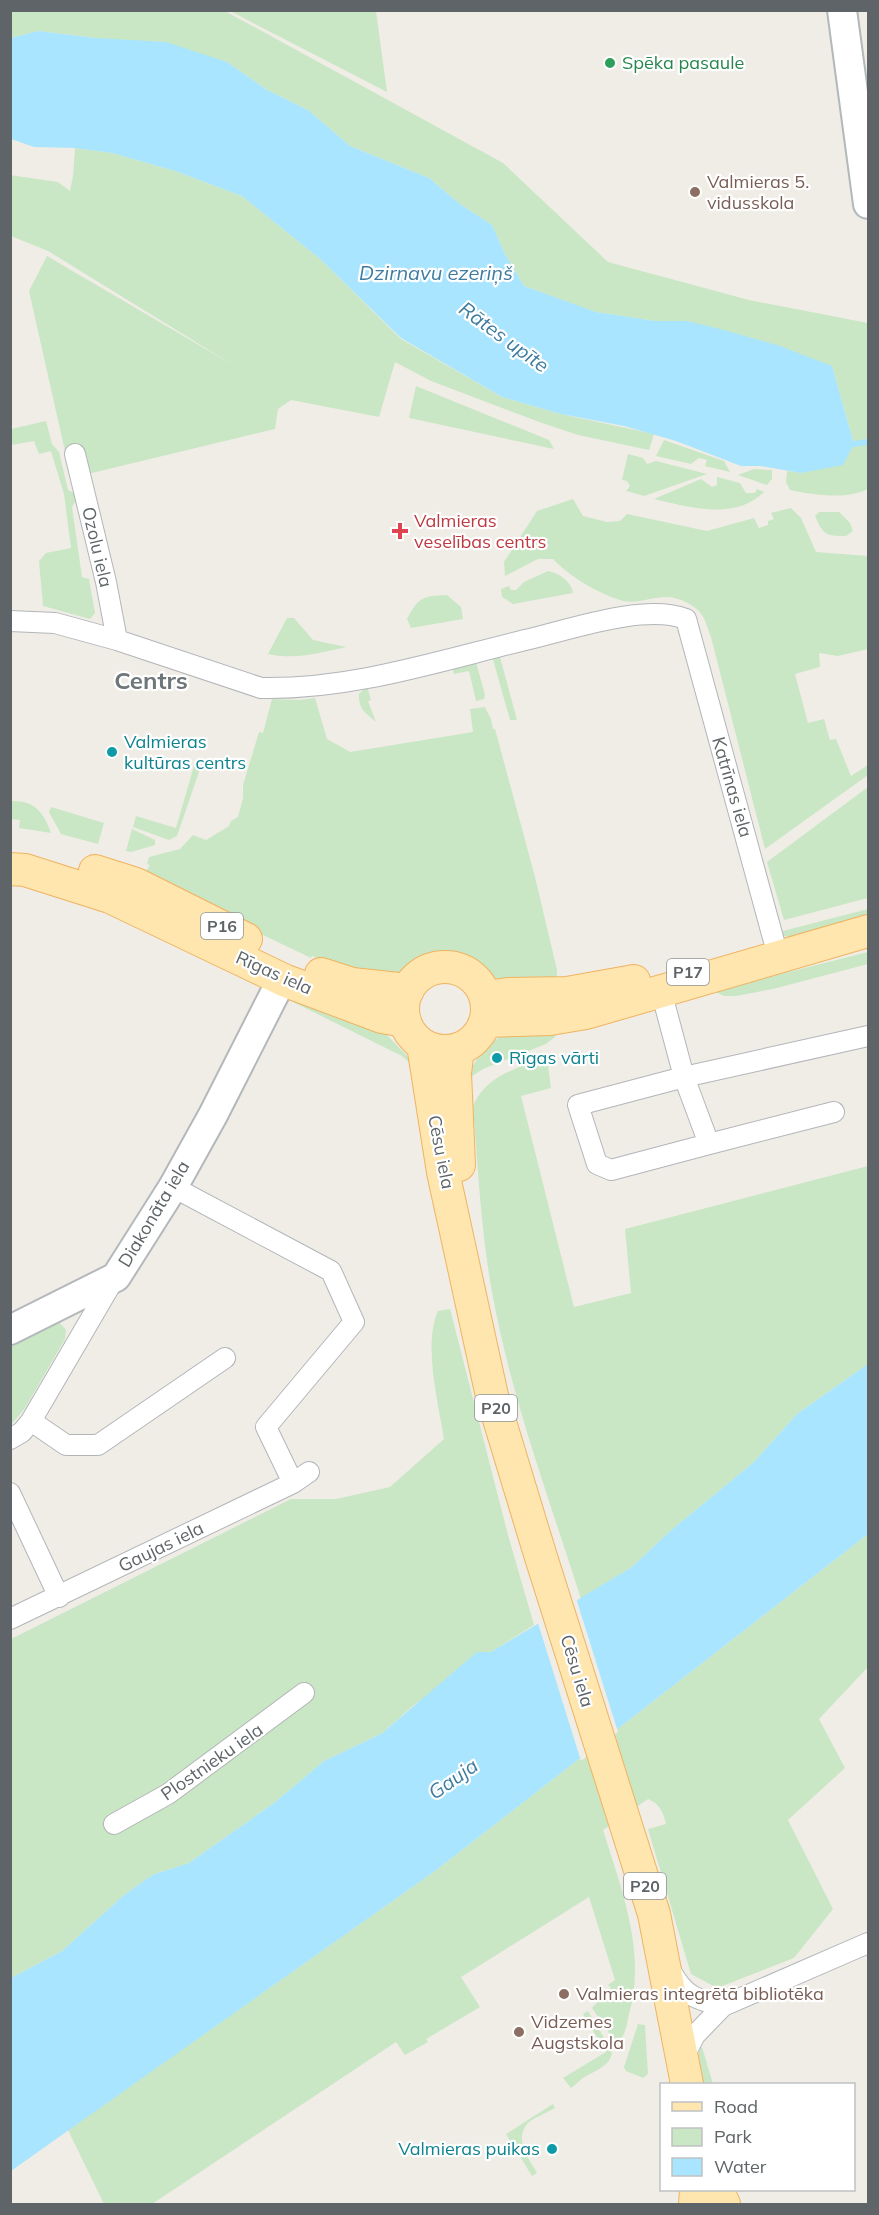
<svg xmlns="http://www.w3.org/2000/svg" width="879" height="2215" font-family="Mulish,sans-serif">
<rect width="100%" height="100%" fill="#f0ede7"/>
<!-- green -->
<path fill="#c9e7c4" d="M11,11H225L503,163L608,262L749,300L868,323V489C846,500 814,495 790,490L786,482L787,471L801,473L854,444L832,366L687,321H655L595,312L524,286L505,254L492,225L460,204L429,178L350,146L308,110L267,90L227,62L96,38L38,31L11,38Z
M230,11H376L387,92Z
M75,148L112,153L175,171L242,196L320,259L401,339L502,397L561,414L654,434L649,450L578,435L542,423L431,381L395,362L379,417L291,400L278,409L275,429L71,478L29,291L47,256L233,365L48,251L11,236L10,175L58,182L70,191L73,176Z
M416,386L549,440L554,449L409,418Z
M46,421L52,444L59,452L68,490L76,494L77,499L72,507L82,577L89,579L95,613L90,619L43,606L39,561L46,553L71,548L64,494L51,451L39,454L34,441L11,445V429Z
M664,440L724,461L730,472L705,466L707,460L699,458L691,464L656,456Z
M628,454L643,458L647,464L656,461L707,474L644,496L626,491L630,486L627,481L622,480Z
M754,469L772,470V479L767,485L738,475Z
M717,477L740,483L746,493H755L757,489L764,492C735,521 689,507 654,499L701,479L712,487L717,485Z
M573,499L583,516L607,522L620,521L627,514L707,531L754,518L759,528L768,525V521L774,519L771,513L791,508L801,518L816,552L868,556V649L838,656L819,653L820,667L795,674L808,723L824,719L830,740L836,739L851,776L868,765V775L765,849L711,637C708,630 706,621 702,615C696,605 678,597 666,597C651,597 635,605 620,600C597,593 569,576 553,559H538L505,576L504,562L537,511Z
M819,512H839L850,523L853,531L846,536C826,536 823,535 815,516Z
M548,571C559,573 572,582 573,593L513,604L502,597L501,589L509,586L511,590H516L524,582Z
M447,595L461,607L463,619L411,628L407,619C419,597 422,596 447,595Z
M287,618H294L313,640L346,647C320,653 294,660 268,654Z
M514,648V653L500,657L517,720H510L492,656Z
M476,662L485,695L484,699L476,701L469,671L454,674L453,670L457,664Z
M367,686L371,700L368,701L376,722C366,713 358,709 359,694Z
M315,698L327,739L350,752L473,732L470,709L485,707L491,719L493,729H495L535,877L557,970V984L513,985L495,980L477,964L457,955L437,951L421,956L408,969L378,980L312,956L311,958L142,877L116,868L118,862L145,873L150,865L147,864L149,857L180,849L193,835L206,840L229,826L231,821L238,817L243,798V785L259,732L263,733L272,699L300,700Z
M196,759L200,769L177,836L169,840L133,827L136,816L176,828Z
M868,787V898L784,920L767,862Z
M11,801C34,800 44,812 51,833L19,828L20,820L11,819Z
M51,807L104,823L98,844L61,834L49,812Z
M132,829L155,840V845L131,852L126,851Z
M868,909V917L790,937L783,936L779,932Z
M868,952V964L773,989L736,996H724L714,991Z
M293,1002L313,1004L386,1034L408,1057L415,1068L402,1056Z
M557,1026L555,1037L546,1044L483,1069L466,1080C474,1059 492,1038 514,1030C526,1026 544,1027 557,1026Z
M547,1057L551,1088L521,1096L574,1307L631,1293L625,1229L868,1166V1364L797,1414L754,1462L669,1532L632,1567L581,1599C549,1498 511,1397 492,1292C481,1231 478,1168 473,1106C486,1075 518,1068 547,1057Z
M450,1309L508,1535L534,1625L491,1652L414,1705L381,1734L324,1761L274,1803L189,1863L152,1875L123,1896L62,1951L11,1978V1639L291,1499H336L390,1487L444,1439C438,1402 423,1344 438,1311Z
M59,1322L66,1330L65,1339L25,1408L11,1425V1346Z
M868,1534V1667L819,1719L845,1768L788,1820L833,1909L794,1958L717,1988L691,1974L648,1829L666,1824C663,1812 660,1804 648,1799L603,1830C621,1888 647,1953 629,2014C627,2023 626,2033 620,2040H614L592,2008L611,1987L608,1985L615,1980L589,1897L461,1977L480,2007L426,2039L428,2042L405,2055L396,2042L152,2204H104L68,2130L435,1871Z
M588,2011L612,2051C611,2067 595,2070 583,2078C578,2081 576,2085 571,2088L563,2078L606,2052L583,2014Z
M638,2024L645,2025L648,2074L643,2078L626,2071L624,2067Z
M702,2047L713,2084H703L697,2059L700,2048Z
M553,2104L555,2108C547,2113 535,2117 528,2123C513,2139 529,2159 537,2173L532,2176L506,2134Z"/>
<!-- water -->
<path fill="#a9e5fe" d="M38,31L96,38L166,42L227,62L267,90L308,110L350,146L429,178L460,204L492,225L505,254L524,286L596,312L655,321H687L724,330L780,346L832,366L854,444L843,465L801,473L760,466H741L676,441L624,426L561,414L502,397L401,338L320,259L242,196L175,171L112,153L75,148L34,147L11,139V38Z
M868,1364V1534L435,1871L11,2171V1978L62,1951L123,1896L152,1875L189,1863L274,1803L324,1761L381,1734L477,1652H491L632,1567L669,1532L754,1462L797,1414Z"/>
<!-- pier -->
<path fill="#f0ede7" d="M576,1598L618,1732L581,1761L537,1620Z"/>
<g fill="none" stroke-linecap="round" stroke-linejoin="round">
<!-- stream -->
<path stroke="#a9e5fe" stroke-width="6" d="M854,444L867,442"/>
<defs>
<path id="street" d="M75,454L106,582L117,640
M10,621L55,623L117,640L261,688C350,690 439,661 525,640C569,630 644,603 686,619L778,956
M661,991L684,1077L709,1144L611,1170L597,1164L578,1105L684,1077L868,1036
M709,1144L834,1112
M173,1187L331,1271L354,1322L266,1427L293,1483
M31,1421L66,1445H98L225,1358
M10,1439L22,1432L31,1421L114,1279
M10,1493L59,1597
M10,1619L293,1483L309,1472
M114,1824L168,1794L304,1693
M671,1971C684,1996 697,2000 723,2006
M683,2058L695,2035L723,2006L868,1943"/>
<path id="secondary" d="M842,10L868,204
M10,1330L116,1277L173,1187L213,1115L278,987L286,981"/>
<path id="primary" d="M10,869L25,870L110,897L286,981L382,1017L405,1021
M95,871L136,884L246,939
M403 1009a42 42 0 1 1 84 0a42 42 0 1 1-84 0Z
M321,974L352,984L408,990
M486,997L508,994L567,993L634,981
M486,1021L550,1019L586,1013L868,931
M423,1045L443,1172L492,1396L540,1554L654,1914L687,2084
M458,1049L455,1073L459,1165
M717,2190L724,2204
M695,2204L696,2190"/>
</defs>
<!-- street casing -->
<use href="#street" stroke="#b2b6b9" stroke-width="22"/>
<!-- secondary casing -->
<use href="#secondary" stroke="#b3b8bb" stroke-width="32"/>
<!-- primary casing -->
<use href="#primary" stroke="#f0b360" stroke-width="34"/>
<!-- street -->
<use href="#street" stroke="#fff" stroke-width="20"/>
<!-- secondary -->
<use href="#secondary" stroke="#fff" stroke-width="28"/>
<!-- primary -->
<use href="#primary" stroke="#fee6ae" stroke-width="32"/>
</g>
<!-- markers -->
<circle fill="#2e9e5b" stroke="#fff" stroke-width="2" cx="610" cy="63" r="6"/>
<g fill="#8d6e63" stroke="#fff" stroke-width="2">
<circle cx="695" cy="192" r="6"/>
<circle cx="564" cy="1994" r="6"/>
<circle cx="519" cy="2032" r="6"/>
</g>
<path fill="#e0444e" stroke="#fff" stroke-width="2" d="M397 522h6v6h6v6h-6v6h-6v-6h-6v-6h6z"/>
<g fill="#0f9aa8" stroke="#fff" stroke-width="2">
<circle cx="112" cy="752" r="6"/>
<circle cx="497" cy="1058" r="6"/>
<circle cx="552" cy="2149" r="6"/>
</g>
<g text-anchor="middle" stroke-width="4.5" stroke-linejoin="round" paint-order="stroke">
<!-- shield labels -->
<g fill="#fff" stroke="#8e9295" stroke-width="1.5">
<rect x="201" y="913" width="42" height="26" rx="4.5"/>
<rect x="667" y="959" width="42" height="26" rx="4.5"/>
<rect x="475" y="1395" width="42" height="26" rx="4.5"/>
<rect x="624" y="1873" width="42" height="26" rx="4.5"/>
</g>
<g font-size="16" font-weight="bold" fill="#5e6467">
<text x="222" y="932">P16</text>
<text x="688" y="978">P17</text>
<text x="496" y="1414">P20</text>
<text x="645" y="1892">P20</text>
</g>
<!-- leisure labels -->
<g font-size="18" fill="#27864d" stroke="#fff" text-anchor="start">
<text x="622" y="69">Spēka pasaule</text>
</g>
<!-- education labels -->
<g font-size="18" fill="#785e54" stroke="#fff" text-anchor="start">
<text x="707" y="188">Valmieras 5.<tspan x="707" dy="21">vidusskola</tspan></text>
<text x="576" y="2000">Valmieras integrētā bibliotēka</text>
<text x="531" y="2028">Vidzemes<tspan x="531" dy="21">Augstskola</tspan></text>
</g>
<!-- health labels -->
<g font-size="18" fill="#be3a42" stroke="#fff" text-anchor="start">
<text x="414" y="527">Valmieras<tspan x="414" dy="21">veselības centrs</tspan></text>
</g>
<!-- street labels -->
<g font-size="18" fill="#5e6467" stroke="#fff">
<text transform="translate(97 547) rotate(77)" y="6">Ozolu iela</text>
<text transform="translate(732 787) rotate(74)" y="6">Katrīnas iela</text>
<text transform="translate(274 973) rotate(24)" y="6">Rīgas iela</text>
<text transform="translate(441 1152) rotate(79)" y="6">Cēsu iela</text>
<text transform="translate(154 1214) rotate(-59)" y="6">Diakonāta iela</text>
<text transform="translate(161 1547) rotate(-26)" y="6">Gaujas iela</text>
<text transform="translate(577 1671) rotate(73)" y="6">Cēsu iela</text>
<text transform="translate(212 1762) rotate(-35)" y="6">Plostnieku iela</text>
</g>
<!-- culture labels -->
<g font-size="18" fill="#0d838f" stroke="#fff" text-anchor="start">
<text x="124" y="748">Valmieras<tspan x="124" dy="21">kultūras centrs</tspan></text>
<text x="509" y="1064">Rīgas vārti</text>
<text x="540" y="2155" text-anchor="end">Valmieras puikas</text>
</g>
<!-- water labels -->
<g font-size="20" font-style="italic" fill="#3f7c9f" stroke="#fff">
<text x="436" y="280">Dzirnavu ezeriņš</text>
<text transform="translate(504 337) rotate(36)" y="7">Rātes upīte</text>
<text transform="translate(453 1779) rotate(-35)" y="7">Gauja</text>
</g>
<!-- district labels -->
<g font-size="24" font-weight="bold" fill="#6f7679" stroke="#fff">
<text x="151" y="689">Centrs</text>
</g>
</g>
<!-- border -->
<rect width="879" height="2215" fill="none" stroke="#5e6467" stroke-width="24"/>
<!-- legend -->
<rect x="660" y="2083" width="195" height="108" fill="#ffffff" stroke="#bfc1c2" stroke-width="1.5"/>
<rect x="672" y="2102" width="30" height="9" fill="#fee6ae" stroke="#bfc1c2" stroke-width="1.5"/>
<text x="714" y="2113" font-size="18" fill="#5e6467">Road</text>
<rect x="672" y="2128" width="30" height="18" fill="#c9e7c4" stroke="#bfc1c2" stroke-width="1.5"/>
<text x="714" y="2143" font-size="18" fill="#5e6467">Park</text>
<rect x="672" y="2158" width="30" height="18" fill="#a9e5fe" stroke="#bfc1c2" stroke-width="1.5"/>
<text x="714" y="2173" font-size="18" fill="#5e6467">Water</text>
</svg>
